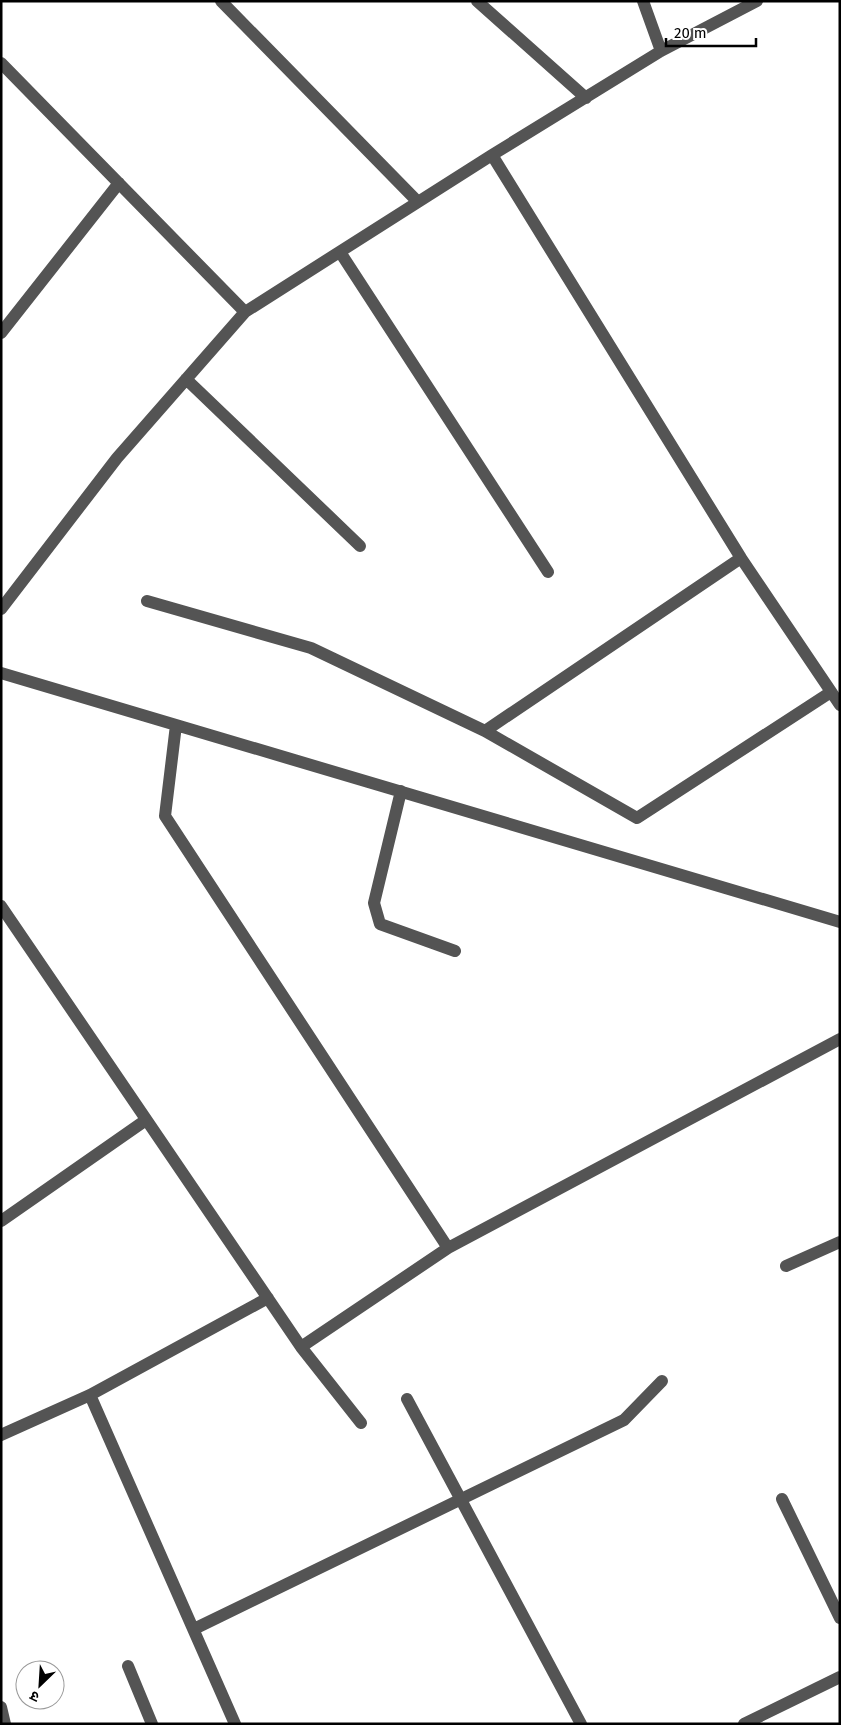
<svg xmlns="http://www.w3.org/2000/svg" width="841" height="1725" font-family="'Fira Sans','Noto Sans Devanagari',sans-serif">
<rect width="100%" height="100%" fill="#fff"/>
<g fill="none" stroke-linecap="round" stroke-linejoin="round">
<!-- minor -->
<path stroke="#545454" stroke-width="12" d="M221,1L418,202
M477,1L586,98
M643,1L661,51
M1,63L245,312
M492,155L741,558L840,705
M340,252L548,572
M1,333L119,183
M186,379L360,546
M147,601L311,648L485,731L637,818L831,692
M1,609L117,458L245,312L492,155L661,51L757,1
M1,673L840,922
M176,725L165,816L448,1248
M485,731L741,558
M401,791L374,903L380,924L455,951
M1,906L301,1347L448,1248L840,1039
M1,1221L146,1120
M786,1266L840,1242
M301,1347L361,1423
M90,1395L235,1724
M407,1399L581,1724
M1,1435L90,1395L268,1298
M782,1499L840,1618
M194,1629L624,1420L662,1381
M128,1666L152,1724
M1,1707L5,1724
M744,1724L840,1677"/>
</g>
<!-- border -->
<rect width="841" height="1725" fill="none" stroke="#000000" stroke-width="5"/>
<!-- north arrow -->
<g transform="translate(40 1685) rotate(205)"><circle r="24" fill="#ffffff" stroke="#999999"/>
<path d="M0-4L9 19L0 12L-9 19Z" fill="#000000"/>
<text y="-8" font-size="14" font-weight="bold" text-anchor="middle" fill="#000000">उ</text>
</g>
<!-- scale -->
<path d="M666 38v8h90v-8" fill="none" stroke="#000000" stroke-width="2.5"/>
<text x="674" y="38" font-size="15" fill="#000000" stroke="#ffffff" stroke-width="4" paint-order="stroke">20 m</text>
</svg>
